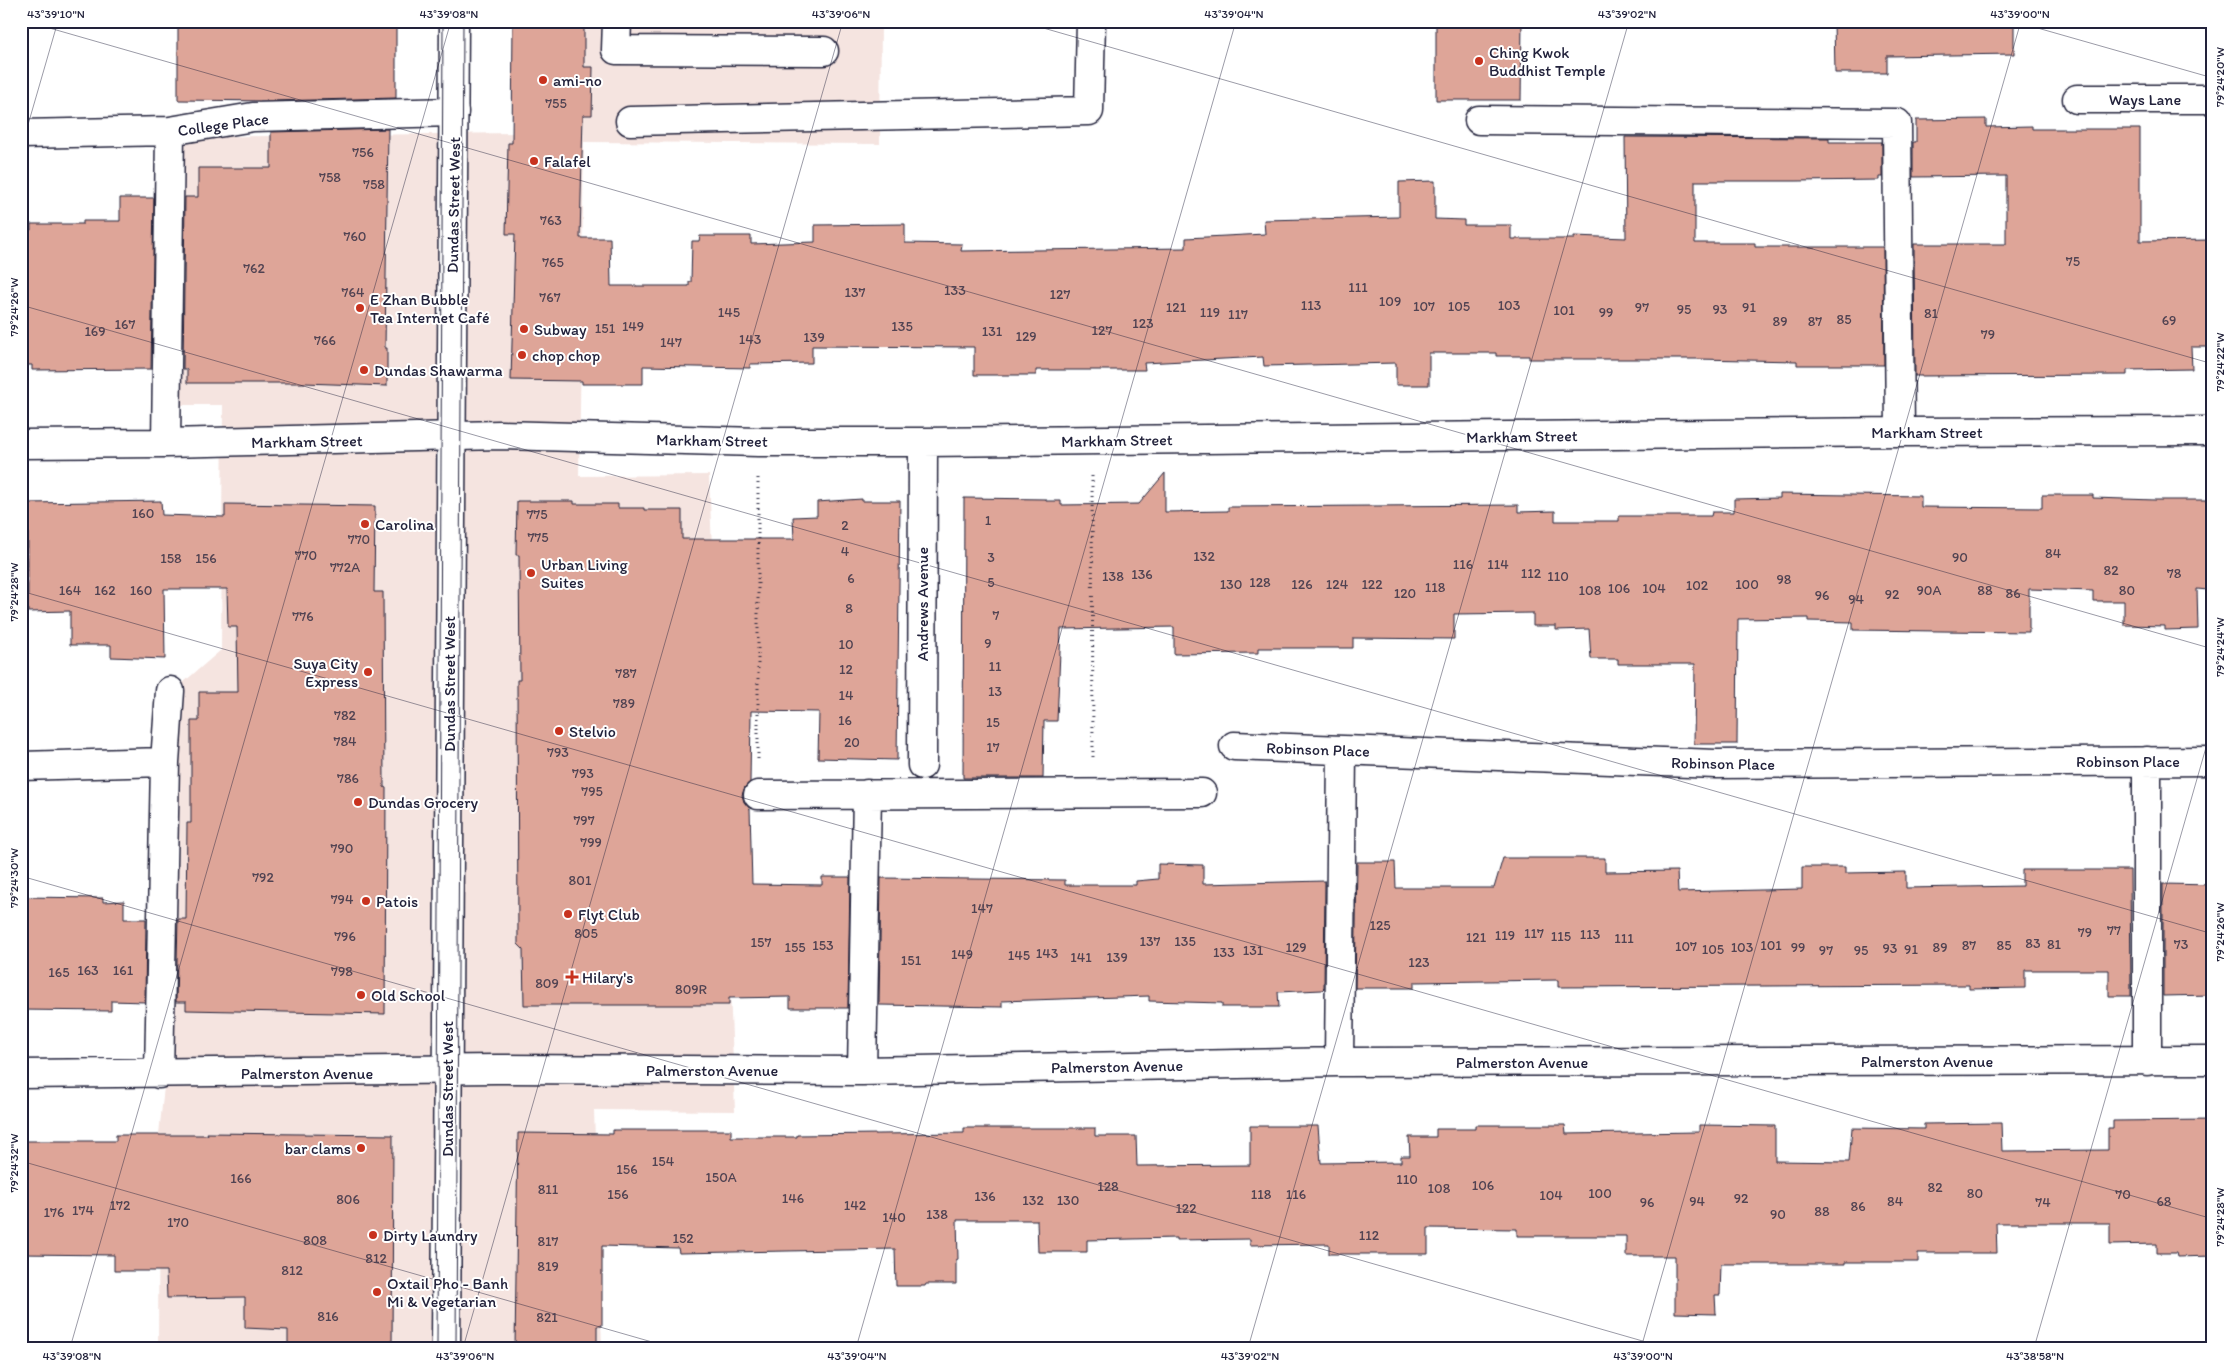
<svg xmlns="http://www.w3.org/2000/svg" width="2234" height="1369" font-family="Itim,sans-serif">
<rect width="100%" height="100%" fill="#fff"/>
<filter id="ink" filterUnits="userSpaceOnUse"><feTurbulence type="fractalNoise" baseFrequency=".02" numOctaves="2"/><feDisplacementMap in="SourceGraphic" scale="10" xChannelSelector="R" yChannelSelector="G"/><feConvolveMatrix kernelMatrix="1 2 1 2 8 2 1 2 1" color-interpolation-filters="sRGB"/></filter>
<g filter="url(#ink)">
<!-- built -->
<path fill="#f5e4e0" d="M518,21H881L880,144L584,142L579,476L709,475L735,1111L594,1110L602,1348H158L159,1134L169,1039L177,688L221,650L223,405H177V137L517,133Z"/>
<!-- building -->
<path fill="#dea598" stroke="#22223b" d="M178,21H396V98L271,101L178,100Z
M513,21H584V67H593L592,115H583L580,238H610L611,286H689V282H691L692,241H699L700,236H751V244L815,242V225L905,224V243L962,244L961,251L1186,248V238L1265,234L1264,220L1399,217V182L1435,181V219L1464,220V225H1511V239H1574V236L1626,238L1625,137L1829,138V142H1882V177H1879V180L1797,181H1695V243H1755V247H1883L1884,365H1797V361L1697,359H1529V356H1496V353H1429V385H1396V363L1264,366L1263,357L1144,363L1145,370H1036V375H974V347L812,346V363L750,364V368L643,366V384H582V381L511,380L515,234H506L508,143H512Z
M1436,21H1522L1521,100H1436Z
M1834,21H2014V54L1887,56V73H1835Z
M1986,119V127L2032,126V129H2140V241L2213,240V347H2191L2192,369L2127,370V375L1915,376L1914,244H2006V176L1913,177V142H1916V120Z
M388,129L385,348H387V386L305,383H187V369H183L185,197H198V168H271V132Z
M120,198H154L151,369L32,370V365H21V230H31V224H83V221H120Z
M1165,473V512L1228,511V507L1518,505V512L1555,511V521H1619V516H1711L1712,512H1734V499L1780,498V494L1921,496V507L2042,508V495H2093V498L2155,500H2213V561H2208V590L2197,589L2198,629L2165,630V626L2124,625V601H2093V591L2029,589V632L1853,630V622L1808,621V618L1738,619L1737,744H1694L1695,664H1618V659H1591L1589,629L1556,630V626H1533V613L1454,614V639L1353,638V648H1258V653L1174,654V627L1061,629L1057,721H1044L1043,778H963L964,498L1046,499V501H1061V505L1139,504Z
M862,499V501H900L897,760L818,758L819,712L751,711L750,782L745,787L742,795L744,802L750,809L752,884L822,885V877H850L848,1008H790V997L729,998V1005H524L523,949L518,944L517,680H520L519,555H516L517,501H574V504H618V508H644V510H682V539H794L793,517L817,516V502Z
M161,501L162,515L225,517V504L375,506L374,592H383L384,787L386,788L385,1014L186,1010V1002H176L178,919H186L187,823H191V721H199V692H238L237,627H228L227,589H164L165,659L111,657V645H70V611L28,612V503Z
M1503,858H1605V872L1677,871L1678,892L1802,889V867H1845V873L1906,872V888L2022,886V870H2130L2131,996H2109V970H2025V988L1969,989V985L1558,987V980L1414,982V988H1355L1357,862H1395L1396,888H1494Z
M1158,864L1203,865V884L1325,881L1324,988L1322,990L1278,992L1279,1007H1222V1003L1149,1001V996L1002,1001V1007L879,1005L881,878L1065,880V885H1136V881L1158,879Z
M2163,884L2213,885V995L2163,996Z
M21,897L103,898V902L124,901V919H146L145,1002L111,1001V1011L21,1010Z
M2213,1120V1256L2177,1257L2176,1253H2157V1244L2110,1245V1223H1996L1997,1253H1918V1262H1845V1264H1721L1720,1295H1715L1716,1314L1675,1313V1256H1626V1236H1517V1229L1428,1228V1254H1329V1244L1250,1245V1239L1176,1240V1238L1087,1240V1252H1038L1037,1220H957L958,1259L956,1260V1284H926L925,1286H896L895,1249L679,1253L678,1248L602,1246V1326H597V1348H515L518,1133L613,1134V1130H731V1137H797V1135L964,1133V1128H1095V1136H1136L1137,1166L1250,1165V1126H1318L1321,1163L1401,1162V1156H1410L1409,1137H1436V1129H1475V1125H1565L1566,1134L1699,1132V1125L1775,1126V1161L1849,1162L1852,1128L1924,1129V1124L2001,1123L2002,1151L2108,1150V1128H2113V1121Z
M207,1133L393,1135L392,1348H288V1330L245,1328V1297L167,1298L166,1271H114V1255L21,1254V1141H116V1135H208Z"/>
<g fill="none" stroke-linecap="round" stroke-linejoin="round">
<defs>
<path id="minor" d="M617,21L616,50L824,51
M2077,99H2213
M1479,120L1897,123L1900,432
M630,121L1089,111L1091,21
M21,134L170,131L253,117L454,112
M166,443L170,131
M21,444L166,443L500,435L758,442H923L1900,432L2213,431
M1234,746L1716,764L2213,761
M165,762L170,691
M922,765L923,442
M21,766L165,762L159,1074
M758,795L1202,793
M2147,1061V761
M1339,1062L1342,750
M862,1071L867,794
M21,1074L497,1069L862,1071L1339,1062L2213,1060"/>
<path id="major" d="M446,1348L454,21"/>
</defs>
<!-- minor casing -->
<use href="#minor" stroke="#22223b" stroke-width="31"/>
<!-- major casing -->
<use href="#major" stroke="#22223b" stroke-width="31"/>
<!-- path -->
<path stroke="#22223b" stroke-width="3" stroke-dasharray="1 4" stroke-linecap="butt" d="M1092,476L1093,758
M758,478V759"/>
<!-- minor -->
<use href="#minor" stroke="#fff" stroke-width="28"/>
<!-- major -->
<use href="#major" stroke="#fff" stroke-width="28"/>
<!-- tram -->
<path stroke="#22223b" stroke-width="1" d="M437,1348L443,21
M456,1348L463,21"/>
</g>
</g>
<!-- ticks -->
<path fill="none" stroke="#22223b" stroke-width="1" stroke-opacity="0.45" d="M25,21L2213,649M1019,21L2213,364M2013,21L2213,78M21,149L58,21M21,305L2213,934M21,591L2213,1219M21,876L1667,1348M21,1161L673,1348M70,1348L451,21M463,1348L843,21M856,1348L1236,21M1248,1348L1629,21M1641,1348L2021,21M2034,1348L2213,723"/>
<!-- markers -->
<g fill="#c8321e" stroke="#fff" stroke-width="2">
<circle cx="1479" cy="61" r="5"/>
<circle cx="543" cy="80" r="5"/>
<circle cx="534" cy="161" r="5"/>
<circle cx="360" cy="308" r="5"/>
<circle cx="524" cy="329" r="5"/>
<circle cx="522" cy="355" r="5"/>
<circle cx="364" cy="370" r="5"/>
<circle cx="365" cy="524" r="5"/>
<circle cx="531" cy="573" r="5"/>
<circle cx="368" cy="672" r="5"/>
<circle cx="559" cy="731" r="5"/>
<circle cx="358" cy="802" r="5"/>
<circle cx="366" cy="901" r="5"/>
<circle cx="568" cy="914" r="5"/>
<path d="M569.5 969.5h5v5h5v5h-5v5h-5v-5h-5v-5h5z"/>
<circle cx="361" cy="995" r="5"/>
<circle cx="361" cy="1148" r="5"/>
<circle cx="373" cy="1235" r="5"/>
<circle cx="377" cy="1292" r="5"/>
</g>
<g text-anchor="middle" stroke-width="4" stroke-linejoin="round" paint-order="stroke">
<!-- number labels -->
<g font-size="14" fill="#514352">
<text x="556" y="108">755</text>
<text x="363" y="157">756</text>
<text x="330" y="182">758</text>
<text x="374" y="189">758</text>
<text x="551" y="225">763</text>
<text x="355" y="241">760</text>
<text x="2073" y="266">75</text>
<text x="553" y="267">765</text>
<text x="254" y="273">762</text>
<text x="1358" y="292">111</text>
<text x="955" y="295">133</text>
<text x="353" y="297">764</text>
<text x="855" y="297">137</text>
<text x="1060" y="299">127</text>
<text x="550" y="302">767</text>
<text x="1390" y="306">109</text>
<text x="1311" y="310">113</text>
<text x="1509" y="310">103</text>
<text x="1424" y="311">107</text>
<text x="1459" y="311">105</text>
<text x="1176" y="312">121</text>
<text x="1642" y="312">97</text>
<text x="1749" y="312">91</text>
<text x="1684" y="314">95</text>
<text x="1720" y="314">93</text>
<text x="1564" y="315">101</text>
<text x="729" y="317">145</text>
<text x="1210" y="317">119</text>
<text x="1606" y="317">99</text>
<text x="1931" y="318">81</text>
<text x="1238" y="319">117</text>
<text x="1844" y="324">85</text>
<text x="2169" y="325">69</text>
<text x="1780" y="326">89</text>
<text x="1815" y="326">87</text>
<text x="1143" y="328">123</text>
<text x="125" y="329">167</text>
<text x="633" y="331">149</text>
<text x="902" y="331">135</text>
<text x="605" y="333">151</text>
<text x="1102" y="335">127</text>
<text x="95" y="336">169</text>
<text x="992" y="336">131</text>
<text x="1988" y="339">79</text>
<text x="1026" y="341">129</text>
<text x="814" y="342">139</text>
<text x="750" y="344">143</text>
<text x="325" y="345">766</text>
<text x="671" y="347">147</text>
<text x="143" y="518">160</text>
<text x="537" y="519">775</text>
<text x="988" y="525">1</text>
<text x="845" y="530">2</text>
<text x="538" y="542">775</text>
<text x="359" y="544">770</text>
<text x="845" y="556">4</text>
<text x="2053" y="558">84</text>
<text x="306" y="560">770</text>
<text x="1204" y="561">132</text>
<text x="991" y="562">3</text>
<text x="1960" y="562">90</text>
<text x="171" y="563">158</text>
<text x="206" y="563">156</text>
<text x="1463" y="569">116</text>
<text x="1498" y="569">114</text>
<text x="345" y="572">772A</text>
<text x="2111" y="575">82</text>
<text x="1531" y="578">112</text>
<text x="2174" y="578">78</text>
<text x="1142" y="579">136</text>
<text x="1113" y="581">138</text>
<text x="1558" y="581">110</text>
<text x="851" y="583">6</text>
<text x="1784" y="584">98</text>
<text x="991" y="587">5</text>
<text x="1260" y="587">128</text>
<text x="1231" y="589">130</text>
<text x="1302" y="589">126</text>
<text x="1337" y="589">124</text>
<text x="1372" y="589">122</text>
<text x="1747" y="589">100</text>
<text x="1697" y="590">102</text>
<text x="1435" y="592">118</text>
<text x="1619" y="593">106</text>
<text x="1654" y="593">104</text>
<text x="70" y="595">164</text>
<text x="105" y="595">162</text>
<text x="141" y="595">160</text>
<text x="1590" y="595">108</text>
<text x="1929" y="595">90A</text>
<text x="1985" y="595">88</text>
<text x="2127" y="595">80</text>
<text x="1405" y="598">120</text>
<text x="2013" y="598">86</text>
<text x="1892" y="599">92</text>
<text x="1822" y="600">96</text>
<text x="1856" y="604">94</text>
<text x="849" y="613">8</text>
<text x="996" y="620">7</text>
<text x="303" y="621">776</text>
<text x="988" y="648">9</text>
<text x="846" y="649">10</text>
<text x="995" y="671">11</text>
<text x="846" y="674">12</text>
<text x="626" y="678">787</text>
<text x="995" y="696">13</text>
<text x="846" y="700">14</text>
<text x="624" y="708">789</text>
<text x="345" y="720">782</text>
<text x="845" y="725">16</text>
<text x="993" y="727">15</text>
<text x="345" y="746">784</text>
<text x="852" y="747">20</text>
<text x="993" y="752">17</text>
<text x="558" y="757">793</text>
<text x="583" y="778">793</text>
<text x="348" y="783">786</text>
<text x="592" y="796">795</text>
<text x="584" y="825">797</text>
<text x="591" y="847">799</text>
<text x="342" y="853">790</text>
<text x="263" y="882">792</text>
<text x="580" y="885">801</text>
<text x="342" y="904">794</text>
<text x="982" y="913">147</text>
<text x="1380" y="930">125</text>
<text x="2114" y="935">77</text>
<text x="2085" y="937">79</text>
<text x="586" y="938">805</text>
<text x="1534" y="938">117</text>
<text x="1590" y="939">113</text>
<text x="1505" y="940">119</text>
<text x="345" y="941">796</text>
<text x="1561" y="941">115</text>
<text x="1476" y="942">121</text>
<text x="1624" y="943">111</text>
<text x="1150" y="946">137</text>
<text x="1185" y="946">135</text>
<text x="761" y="947">157</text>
<text x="2033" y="948">83</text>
<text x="2054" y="949">81</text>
<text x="2181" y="949">73</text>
<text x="823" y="950">153</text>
<text x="1771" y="950">101</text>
<text x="1969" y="950">87</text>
<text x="2004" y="950">85</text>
<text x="1686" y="951">107</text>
<text x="795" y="952">155</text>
<text x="1296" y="952">129</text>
<text x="1742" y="952">103</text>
<text x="1798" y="952">99</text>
<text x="1940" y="952">89</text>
<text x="1890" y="953">93</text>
<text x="1713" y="954">105</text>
<text x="1911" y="954">91</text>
<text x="1253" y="955">131</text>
<text x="1826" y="955">97</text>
<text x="1861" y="955">95</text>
<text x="1224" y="957">133</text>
<text x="1047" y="958">143</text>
<text x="962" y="959">149</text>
<text x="1019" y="960">145</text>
<text x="1081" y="962">141</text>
<text x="1117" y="962">139</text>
<text x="911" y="965">151</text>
<text x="1419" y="967">123</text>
<text x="88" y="975">163</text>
<text x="123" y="975">161</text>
<text x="342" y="976">798</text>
<text x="59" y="977">165</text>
<text x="547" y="988">809</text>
<text x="691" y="994">809R</text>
<text x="663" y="1166">154</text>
<text x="627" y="1174">156</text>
<text x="721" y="1182">150A</text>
<text x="241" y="1183">166</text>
<text x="1407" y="1184">110</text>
<text x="1483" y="1190">106</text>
<text x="1108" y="1191">128</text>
<text x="1935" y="1192">82</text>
<text x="1439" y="1193">108</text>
<text x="548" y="1194">811</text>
<text x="1600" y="1198">100</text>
<text x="1975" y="1198">80</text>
<text x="618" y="1199">156</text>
<text x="1261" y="1199">118</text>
<text x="1296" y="1199">116</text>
<text x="2123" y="1199">70</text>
<text x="1551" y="1200">104</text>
<text x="985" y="1201">136</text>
<text x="793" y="1203">146</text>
<text x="1741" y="1203">92</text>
<text x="348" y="1204">806</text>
<text x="1033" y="1205">132</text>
<text x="1068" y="1205">130</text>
<text x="1697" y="1206">94</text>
<text x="1895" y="1206">84</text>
<text x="2164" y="1206">68</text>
<text x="1647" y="1207">96</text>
<text x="2043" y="1207">74</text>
<text x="120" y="1210">172</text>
<text x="855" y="1210">142</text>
<text x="1858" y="1211">86</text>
<text x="1186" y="1213">122</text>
<text x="83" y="1215">174</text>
<text x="1822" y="1216">88</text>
<text x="54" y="1217">176</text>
<text x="937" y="1219">138</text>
<text x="1778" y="1219">90</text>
<text x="894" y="1222">140</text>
<text x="178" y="1227">170</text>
<text x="1369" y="1240">112</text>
<text x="683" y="1243">152</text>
<text x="315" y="1245">808</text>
<text x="548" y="1246">817</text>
<text x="376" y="1263">812</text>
<text x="548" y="1271">819</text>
<text x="292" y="1275">812</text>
<text x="328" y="1321">816</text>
<text x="547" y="1322">821</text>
</g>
<!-- poi labels -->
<g font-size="16" fill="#22223b" stroke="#fff" text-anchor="start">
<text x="1489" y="58">Ching Kwok<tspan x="1489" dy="18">Buddhist Temple</tspan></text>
<text x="553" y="86">ami-no</text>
<text x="544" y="167">Falafel</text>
<text x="370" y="305">E Zhan Bubble<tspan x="370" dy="18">Tea Internet Café</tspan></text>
<text x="534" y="335">Subway</text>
<text x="532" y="361">chop chop</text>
<text x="374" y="376">Dundas Shawarma</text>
<text x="375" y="530">Carolina</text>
<text x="541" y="570">Urban Living<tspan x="541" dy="18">Suites</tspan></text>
<text x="358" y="669" text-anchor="end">Suya City<tspan x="358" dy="18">Express</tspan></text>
<text x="569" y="737">Stelvio</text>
<text x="368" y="808">Dundas Grocery</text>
<text x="376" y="907">Patois</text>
<text x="578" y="920">Flyt Club</text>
<text x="582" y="983">Hilary's</text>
<text x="371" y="1001">Old School</text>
<text x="351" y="1154" text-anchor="end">bar clams</text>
<text x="383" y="1241">Dirty Laundry</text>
<text x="387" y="1289">Oxtail Pho - Banh<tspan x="387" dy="18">Mi &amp; Vegetarian</tspan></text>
</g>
<!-- street labels -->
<g font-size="16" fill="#22223b" stroke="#fff">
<text x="2145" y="105">Ways Lane</text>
<text transform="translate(223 124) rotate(-8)" y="6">College Place</text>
<text transform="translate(453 205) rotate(-89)" y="6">Dundas Street West</text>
<text x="1927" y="438">Markham Street</text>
<text transform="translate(1522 436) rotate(-1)" y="6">Markham Street</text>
<text transform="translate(712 440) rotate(1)" y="6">Markham Street</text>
<text transform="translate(1117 440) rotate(-1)" y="6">Markham Street</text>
<text transform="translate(307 441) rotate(-1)" y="6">Markham Street</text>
<text transform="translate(922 604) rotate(-90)" y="6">Andrews Avenue</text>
<text transform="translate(449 684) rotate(-90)" y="6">Dundas Street West</text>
<text transform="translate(1318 749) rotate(2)" y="6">Robinson Place</text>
<text x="2128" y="767">Robinson Place</text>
<text transform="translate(1723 763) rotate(1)" y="6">Robinson Place</text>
<text x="1927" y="1067">Palmerston Avenue</text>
<text x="1522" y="1068">Palmerston Avenue</text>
<text transform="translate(1117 1066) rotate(-1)" y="6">Palmerston Avenue</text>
<text x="712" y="1076">Palmerston Avenue</text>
<text x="307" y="1079">Palmerston Avenue</text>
<text transform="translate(447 1089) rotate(-90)" y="6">Dundas Street West</text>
</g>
</g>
<!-- margin -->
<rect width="2234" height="1369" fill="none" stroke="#fff" stroke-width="55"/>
<rect x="28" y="28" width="2178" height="1314" fill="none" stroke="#22223b" stroke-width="2"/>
<g font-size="12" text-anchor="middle" fill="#22223b">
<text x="56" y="18">43°39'10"N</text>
<text x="449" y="18">43°39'08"N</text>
<text x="841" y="18">43°39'06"N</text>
<text x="1234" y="18">43°39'04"N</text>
<text x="1627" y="18">43°39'02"N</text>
<text x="2020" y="18">43°39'00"N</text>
<text transform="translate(2220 77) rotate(-90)" y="4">79°24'20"W</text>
<text transform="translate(14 307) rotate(-90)" y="4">79°24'26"W</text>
<text transform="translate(2220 362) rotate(-90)" y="4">79°24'22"W</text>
<text transform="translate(14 592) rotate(-90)" y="4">79°24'28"W</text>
<text transform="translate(2220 647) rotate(-90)" y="4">79°24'24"W</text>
<text transform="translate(14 878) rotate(-90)" y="4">79°24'30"W</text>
<text transform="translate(2220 932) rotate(-90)" y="4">79°24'26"W</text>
<text transform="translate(14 1163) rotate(-90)" y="4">79°24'32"W</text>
<text transform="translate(2220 1217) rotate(-90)" y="4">79°24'28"W</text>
<text x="72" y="1360">43°39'08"N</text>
<text x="465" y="1360">43°39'06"N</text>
<text x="857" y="1360">43°39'04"N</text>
<text x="1250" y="1360">43°39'02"N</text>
<text x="1643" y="1360">43°39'00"N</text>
<text x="2035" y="1360">43°38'58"N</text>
</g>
</svg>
